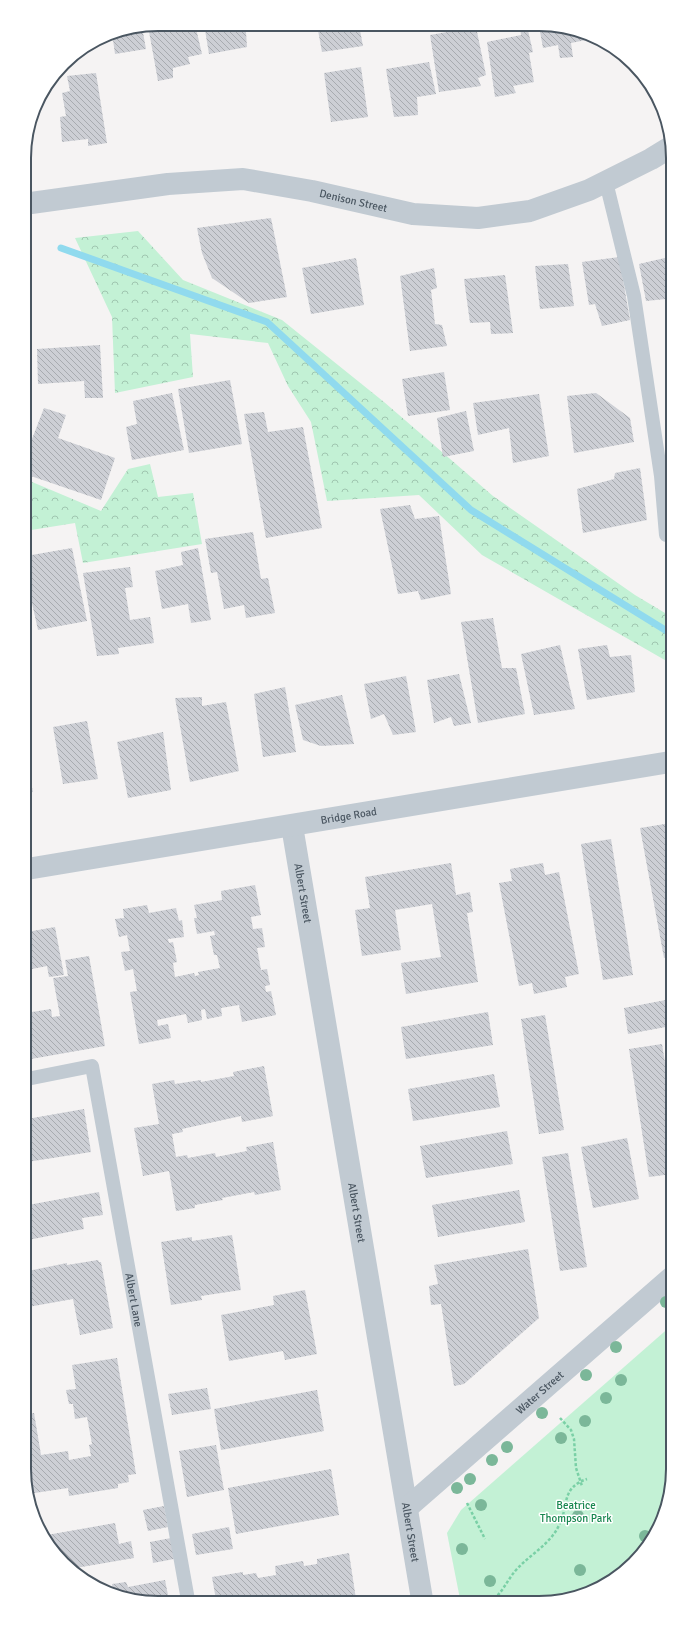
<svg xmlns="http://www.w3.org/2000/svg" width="697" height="1627" font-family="Signika,sans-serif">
<defs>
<pattern id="forest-crowns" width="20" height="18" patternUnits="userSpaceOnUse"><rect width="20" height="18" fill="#c3f1d5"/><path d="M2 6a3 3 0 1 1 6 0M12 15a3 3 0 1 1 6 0" fill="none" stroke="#a0c6b0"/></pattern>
<pattern id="building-back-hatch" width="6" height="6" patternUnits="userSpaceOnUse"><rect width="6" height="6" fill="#cdcfd5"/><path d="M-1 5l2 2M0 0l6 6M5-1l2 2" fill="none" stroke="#a8abb0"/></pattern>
</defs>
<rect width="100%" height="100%" fill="#f5f3f3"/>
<!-- forest -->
<path fill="url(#forest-crowns)" d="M138,231L183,280L282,320L384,402L493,496L635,595L670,616V663L482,555L419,495L327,501L311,422L288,386L268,343L190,334L193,377L115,393L112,317L75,238Z
M150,464L158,497L193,493L202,544L83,563L75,523L25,531V479L101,511L128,469Z"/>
<!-- park -->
<path fill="#c3f1d5" d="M672,1325L673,1478L663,1520L640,1557L613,1581L573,1598L460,1599L447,1533L461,1510Z"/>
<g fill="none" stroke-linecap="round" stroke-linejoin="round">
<!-- stream -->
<path stroke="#90daee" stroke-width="7" d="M61,248L267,322L471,510L670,633"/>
</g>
<!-- building -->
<path fill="url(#building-back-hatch)" d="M158,24H195L202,54L188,57L190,64L173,68V78L158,81L148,26Z
M204,24L251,25L252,30L246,32L247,47L209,54Z
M261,25H277L278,26L261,28Z
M317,25H359L363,46L322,52Z
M520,26H527L533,52L529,53L534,82L513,86L516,93L495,97L487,42L521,35Z
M539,26L565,27L591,35V39L571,43L573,57L560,58L558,45L543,48Z
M142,27L146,49L115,54L113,40L104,41L103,37L107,34Z
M476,27L486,75L478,78L481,86L439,92L430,35Z
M429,62L436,94L417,97L418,115L394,117L386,69Z
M361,67L368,117L331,122L324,73Z
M96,73L107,143L88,146V139L62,142L60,117L66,116L62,93L70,91L67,76Z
M271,218L287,297L249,303L212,278L202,253L197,228Z
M619,257L630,320L602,326L595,304L589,305L582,262Z
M669,257V289L666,290V299L646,301L639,264Z
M356,258L364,305L311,314L302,268Z
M568,264L574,306L540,309L535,266Z
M434,268L437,288L431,290L435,324L442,325L447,346L410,351L400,276Z
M505,275L513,333L491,334L490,322L470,323L464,279Z
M100,345L103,398H85L84,381L38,384L37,349Z
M444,372L450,410L408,416L402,379Z
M230,380L242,444L189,453L178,389Z
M172,393L184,450L132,460L126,427L137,424L133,401Z
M596,393L630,418L634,442L574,453L567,396Z
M539,394L549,456L513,463L509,428L478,435L473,403Z
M44,408L66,415L58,438L115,458L101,500L25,474V457Z
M466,411L474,451L443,457L437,418Z
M264,412L268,432L303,427L322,528L266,538L244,414Z
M640,468L647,520L583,533L577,489L614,479L615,473Z
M410,505L415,519L439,516L451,594L421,600L418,591L398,594L380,509Z
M253,532L261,579L268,578L275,613L246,618L244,605L224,609L217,572L211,573L205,539Z
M72,548L87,621L38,630L26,576V556Z
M198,548L211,620L191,623L188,604L162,609L155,571L183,565L181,552Z
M130,567L133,587L125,588L130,620L150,617L154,643L118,648L119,654L97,656L83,573Z
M493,618L502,668H516L525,714L478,723L461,622Z
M560,645L575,709L534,715L521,654Z
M607,645L610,657L631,655L635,692L587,700L578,649Z
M459,674L471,723L454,726L451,717L434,723L427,680Z
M406,676L416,732L393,735L384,714L371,719L364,684Z
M285,687L296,752L263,757L254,694Z
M342,695L354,744L321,746L303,740L295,705Z
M202,697V706L226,702L239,771L190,782L175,698Z
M87,721L98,779L63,784L53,727Z
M163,732L171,790L128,798L117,742Z
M26,760L33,792L26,793Z
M671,823V956L664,958L640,828Z
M611,839L633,975L603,980L581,844Z
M451,863L456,895L470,892L473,912L467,913L478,982L406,994L401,963L441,957L432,904L395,910L401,950L362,956L355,910L370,908L365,877Z
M543,863L545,875L559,872L579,974L565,977L567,987L534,994L532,983L519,986L499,883L512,881L510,869Z
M255,885L261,915L251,917L253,929L262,928L265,947L257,948L261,970L267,969L270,985L265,986L266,992L271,991L276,1015L242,1022L239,1005L221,1008L222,1016L207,1019L205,1009L201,1010L202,1020L188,1023L186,1014L157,1020L158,1026L168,1024L171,1038L139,1044L130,992L137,991L133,969L125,971L121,952L130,951L127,935L119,937L115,919L124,918L123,909L147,905L149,913L176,908L179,921L182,920L184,937L168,939L169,943L173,942L177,962L173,963L175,977L194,973L195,976L199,975L198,972L220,968L217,955H214L210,936L215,935L214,931L197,934L194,918H197L194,905L222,900L221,891Z
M55,927L64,975L49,977L47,966L27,970V932Z
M89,956L105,1046L31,1059L30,1053L27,1054V1009H32V1012L51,1009L52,1017L60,1016L53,978L68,976L65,960Z
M671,999V1026L628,1034L624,1008Z
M488,1012L493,1045L406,1059L401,1027Z
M545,1015L564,1130L539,1134L521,1019Z
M662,1044L672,1106V1174L649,1177L629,1049Z
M264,1066L273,1116L242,1122L241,1116L182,1129L183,1132L172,1134L176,1157L187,1155L188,1158L215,1153L216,1157L247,1151L246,1147L273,1142L281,1190L255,1195L254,1192L222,1198L223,1200L195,1205V1208L176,1211L169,1171L143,1176L134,1128L159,1124L152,1084L174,1080L175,1084L201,1080V1082L234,1076L233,1072Z
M494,1074L500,1107L413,1121L408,1089Z
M84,1109L91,1152L27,1162V1119Z
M507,1131L513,1164L426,1178L420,1146Z
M627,1138L639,1199L593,1208L581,1147Z
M568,1153L587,1267L560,1271L542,1157Z
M519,1190L525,1222L438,1237L432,1205Z
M99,1192L103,1215L82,1218L84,1229L28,1240V1205Z
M232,1235L241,1290L201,1296L202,1300L171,1305L161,1242L192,1237V1241Z
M528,1249L539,1318L464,1384L454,1386L441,1304L431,1305L429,1286L438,1284L434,1265Z
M98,1260L99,1262H101L113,1328L80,1335L73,1299L28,1307V1271L67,1263V1265Z
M305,1290L317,1354L285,1360L283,1351L229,1361L221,1315L274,1305L273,1296Z
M117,1358L136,1474L128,1475L129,1482L118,1484V1488L69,1496L68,1488L28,1494V1414L34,1413L41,1455L68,1451L69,1460L91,1456L89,1445L92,1444L87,1417L75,1419L73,1404H69L66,1390L76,1389L72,1365Z
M207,1388L211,1409L172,1415L168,1394Z
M317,1390L324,1431L221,1450L214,1409Z
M216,1445L224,1490L187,1497L179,1451Z
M331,1469L339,1515L236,1534L228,1488Z
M164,1506L168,1527L148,1531L143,1510Z
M115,1523L119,1544L131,1541L134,1558L70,1569L63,1564L47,1535Z
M229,1527L233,1549L196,1555L192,1534Z
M171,1538L174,1559L153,1563L150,1542Z
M349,1553L356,1599L216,1600L212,1577L243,1572V1575L256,1573L258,1578L276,1575L275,1566L303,1561L304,1566L317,1564V1559Z
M165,1580L169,1600H132L104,1591L113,1590L112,1584L126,1582L128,1587Z"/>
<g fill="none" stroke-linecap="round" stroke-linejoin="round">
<!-- path -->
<path stroke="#7ad0a6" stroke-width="2.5" stroke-dasharray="3 2" stroke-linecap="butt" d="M560,1418L571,1430L574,1439L576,1468L582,1486
M467,1503L485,1539
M494,1599C505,1589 508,1578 518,1568C532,1553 552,1543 560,1523C569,1504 561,1488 587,1479"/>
<!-- service -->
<g stroke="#c1cad2" stroke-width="14">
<path d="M606,182L634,296L661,476L666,535"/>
<path id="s1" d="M27,1079L92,1066L188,1600"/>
</g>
<!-- minor -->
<g stroke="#c1cad2" stroke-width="22">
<path id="s2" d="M24,204L168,184L243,179L312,191L413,214L478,218L530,211L589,190L651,159L669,148"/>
<path id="s3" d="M292,826L422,1599"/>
<path id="s4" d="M27,869L670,762"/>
<path id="s5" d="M407,1508L672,1277"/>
</g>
</g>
<!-- trees -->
<g fill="#7bb799">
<circle cx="666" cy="1302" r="6"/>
<circle cx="616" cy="1347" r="6"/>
<circle cx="586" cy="1375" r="6"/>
<circle cx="621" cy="1380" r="6"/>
<circle cx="606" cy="1398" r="6"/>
<circle cx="542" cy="1413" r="6"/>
<circle cx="585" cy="1421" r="6"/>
<circle cx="561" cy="1438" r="6"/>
<circle cx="507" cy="1447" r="6"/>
<circle cx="492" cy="1460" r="6"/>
<circle cx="470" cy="1479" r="6"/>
<circle cx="457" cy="1488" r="6"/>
<circle cx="481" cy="1505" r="6"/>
<circle cx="578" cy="1516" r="6"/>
<circle cx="645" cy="1536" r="6"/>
<circle cx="462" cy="1549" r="6"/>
<circle cx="580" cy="1570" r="6"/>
<circle cx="490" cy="1581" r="6"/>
</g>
<g text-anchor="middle" stroke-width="3" stroke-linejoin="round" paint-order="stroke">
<!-- street labels -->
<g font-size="11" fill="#4a5661" stroke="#fff">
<text dy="4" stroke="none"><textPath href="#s2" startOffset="333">Denison Street</textPath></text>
<text dy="4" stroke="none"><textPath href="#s4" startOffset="326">Bridge Road</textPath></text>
<text dy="4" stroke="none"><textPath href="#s3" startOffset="68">Albert Street</textPath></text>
<text dy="4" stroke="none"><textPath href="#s3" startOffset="392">Albert Street</textPath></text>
<text dy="4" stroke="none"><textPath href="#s1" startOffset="304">Albert Lane</textPath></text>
<text dy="4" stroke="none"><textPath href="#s5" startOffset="176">Water Street</textPath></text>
<text dy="4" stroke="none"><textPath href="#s3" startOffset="716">Albert Street</textPath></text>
</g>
<!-- park labels -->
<g font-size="11" fill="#17864f" stroke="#fff">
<text x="576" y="1509">Beatrice<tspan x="576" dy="13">Thompson Park</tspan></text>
</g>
</g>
<!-- crop -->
<path d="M0 0H697V1627H0ZM158 31H539A127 127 0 0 1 666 158V1469A127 127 0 0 1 539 1596H158A127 127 0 0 1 31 1469V158A127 127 0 0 1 158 31Z" fill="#fff" fill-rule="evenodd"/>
<path fill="none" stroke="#4a5661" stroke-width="2" d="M158 31H539A127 127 0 0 1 666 158V1469A127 127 0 0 1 539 1596H158A127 127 0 0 1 31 1469V158A127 127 0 0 1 158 31Z"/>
</svg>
